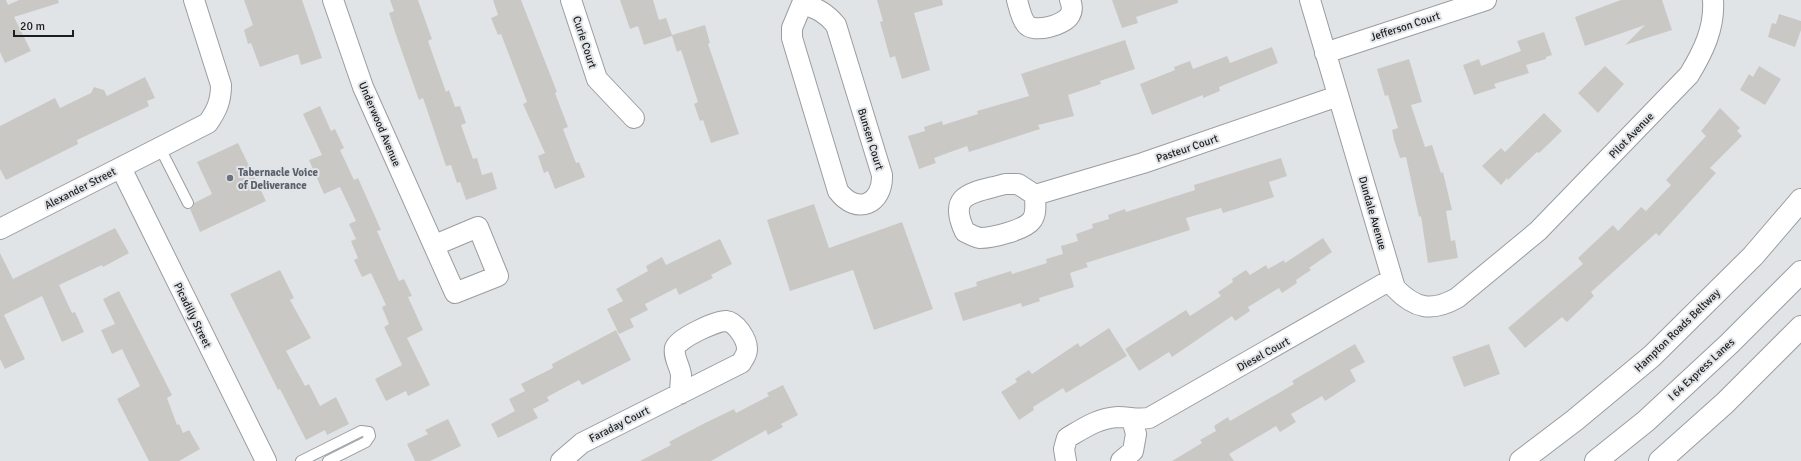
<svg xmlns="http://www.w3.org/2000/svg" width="1801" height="461" font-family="Signika,sans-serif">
<rect width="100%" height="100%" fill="#e1e4e7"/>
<!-- building -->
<path fill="#cac8c4" d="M0,0H6L8,5L19,0H58L59,3L14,17L31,51L5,63L0,52Z
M244,0H302L322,58L301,65L298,54L260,67L251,43L248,44L244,30L253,25Z
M390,0H418L432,39L428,41L446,92L449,90L455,107L460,106L466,123L461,125L473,159L477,158L482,175L492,172L497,189L466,200L460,182L457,183L451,165L446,166L423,98L419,100L395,32L389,13L394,11Z
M493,0H521L557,92L555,93L568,127L563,129L576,163L579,162L585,177L555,189L548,171L544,173L538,156L545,153L523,104L527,102L501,34L498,35L491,18L498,15Z
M620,0H653L659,20L666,18L672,35L705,25L710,43L708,44L739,134L711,143L703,120L700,121L694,104L698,102L681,50L677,52L672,36L644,45L638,26L630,29Z
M877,0H942L943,5L914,13L930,70L902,79L895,56L890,58L880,22L883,21Z
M1112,0H1178V3L1136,17L1138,23L1122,28Z
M1621,0H1662L1672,30L1625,45L1645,25L1585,46L1575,17Z
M1779,14L1801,21V30L1795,47L1768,37L1772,23L1776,24Z
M1544,32L1552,55L1546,57V59L1526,65L1529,73L1494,84L1496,88L1474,95L1463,65L1479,59L1481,66L1521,51L1517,41Z
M1125,40L1135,69L1100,81L1101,84L1068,95L1074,116L1038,125L1040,129L969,152L967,146L934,158L936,163L919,169L908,136L925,131L924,127L942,121L943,125L978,114L977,111L1029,96L1021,74Z
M1272,47L1278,63L1219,87L1220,91L1203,98V95L1152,115L1140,84L1175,70L1174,67L1190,61L1193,69L1227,56L1230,63Z
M1409,59L1422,102L1411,105L1425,147L1432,145L1441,173L1443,172L1452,210L1446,211L1451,241L1455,240L1458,258L1428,263L1421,216L1419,217L1406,157L1400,158L1394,140L1392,130L1398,128L1388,95L1385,96L1377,69Z
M1605,66L1624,84L1598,113L1578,93Z
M1759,66L1781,79L1765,105L1740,90L1749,74L1753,77Z
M145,77L155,98L147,101L149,106L77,140L78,144L6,180L0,169V126L55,98L60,108L91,93L94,87L104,90L107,96Z
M320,106L331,131L335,129L344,148L340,150L354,180L358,178L381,230L377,231L399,281L404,279L412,296L408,297L423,330L407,338L430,385L408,396L406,391L386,401L375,379L402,365L384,327L389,324L382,307L386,305L371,273L362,277L354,260L358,258L351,241L356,239L349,224L356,221L340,187L324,194L309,160L322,155L303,114Z
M1720,108L1740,128L1737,131L1742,136L1710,168L1716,173L1659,236L1656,233L1591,292L1594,296L1567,322L1562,317L1525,348L1508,328L1583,264L1578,258L1613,225L1618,231L1641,207L1646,211L1671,185L1666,180L1706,136L1701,131Z
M1544,113L1562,131L1539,153L1537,152L1508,180L1507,178L1501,185L1482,166L1501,148L1505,152Z
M238,143L266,201L200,232L190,209L193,207L194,203L212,194L197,162Z
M1281,158L1287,176L1269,182L1274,197L1223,213L1221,208L1186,218L1190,230L1086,263L1088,267L1070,273L1074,287L1039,298L1040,301L1022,307L1021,303L963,321L954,293L977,286L976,282L1011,271L1012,274L1047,263L1046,259L1063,254L1061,246L1078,241L1076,234L1093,228L1092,224L1109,219L1108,215L1125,209L1126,212L1195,190L1194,185Z
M814,204L829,248L902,222L933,309L874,330L853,270L790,291L767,220Z
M115,228L129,253L103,267L102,265L59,285L72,313L75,312L84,332L62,342L42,296L4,315L25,359L5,369L0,359V253L13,279Z
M1323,238L1332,252L1309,268L1311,270L1296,280L1297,283L1282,293L1279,288L1248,307L1250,311L1235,321L1232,316L1172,357L1169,352L1139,371L1125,349L1186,310L1190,316L1221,296L1218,292L1233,282L1232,279L1246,270L1250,275L1266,265L1268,269L1284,260L1285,263Z
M720,239L732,264L711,275L713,278L679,295L676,288L645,304L648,310L630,319L634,327L619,334L607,309L623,301L616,289L648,271L646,266L662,257L666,265Z
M280,270L294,298L290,300L311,338L286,351L305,386L309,384L320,406L336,397L349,424L327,435L325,430L306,440L280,389L278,390L230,294Z
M119,291L172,395L167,398L177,425L179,424L183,433L189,430L200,449L179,461H149L117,399L140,386L122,349L112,354L101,330L115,324L103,299Z
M1109,328L1127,356L1066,393L1063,388L1033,407L1034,410L1019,420L1001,392L1017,382L1015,379L1029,370L1032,374L1078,343L1080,347Z
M616,330L631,360L582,385L579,380L547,397L549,401L533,409L538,418L498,438L491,424L515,411L509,399L525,391L521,384L553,368L552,364Z
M1355,344L1365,362L1350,370L1356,381L1325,401L1322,396L1291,414L1296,422L1280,432L1276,426L1229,454L1234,461H1172L1202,443L1200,440L1216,431L1214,426L1228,417L1230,421L1294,384L1292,381Z
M1489,344L1500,374L1464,387L1452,357Z
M783,385L798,415L781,424L783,427L768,435L766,430L711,461H640L671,445L669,442L701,425L734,409L736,413L769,396L767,393Z
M448,419L461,446L430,461H415L407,444L428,434L425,430Z"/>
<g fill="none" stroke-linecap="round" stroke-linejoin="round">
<defs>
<path id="lane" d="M160,148L188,203
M301,461L361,431L369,432L370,436L366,442L328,461"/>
<path id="street" d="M333,0L363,87L455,293L498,276L478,227L435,245
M571,0L597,79L634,118
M1017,0C1019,7 1021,18 1026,24C1033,34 1065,25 1070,15C1073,10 1072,5 1070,0
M1310,0L1395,288C1415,309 1432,312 1457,298L1538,231L1689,75C1703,52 1715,28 1713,0
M802,4C817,8 826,13 836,25L882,175C883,204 857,216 838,191L792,38V28Z
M1325,53L1486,0
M121,168L266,461
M1005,184H1018L1035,195C1035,203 1037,213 1032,220C1025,230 992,238 980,238C975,237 970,234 965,232C946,192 974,193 1005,184Z
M1035,195L1143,163L1338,96
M0,229L208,123C217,110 221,101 221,85L194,0
M561,461L582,443L741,363C744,358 747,355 747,349C747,339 736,322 726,321C716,321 678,338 675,348C673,357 680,366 681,375C681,381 680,388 680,394
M1066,461L1064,449L1067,438C1084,428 1098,418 1118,417C1130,417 1136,420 1149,418L1392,279
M1121,461L1133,451L1136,434L1132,419"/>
<path id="highway" d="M1521,461L1575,420L1652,356L1753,256L1801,200
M1596,461L1646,421L1729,344L1801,272
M1660,461L1725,403L1801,327"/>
</defs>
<!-- lane casing -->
<use href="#lane" stroke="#9a9da0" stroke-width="12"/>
<!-- street casing -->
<use href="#street" stroke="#9a9da0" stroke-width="22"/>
<!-- highway casing -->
<use href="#highway" stroke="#9a9da0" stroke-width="24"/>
<!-- lane -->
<use href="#lane" stroke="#fff" stroke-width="10"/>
<!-- street -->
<use href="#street" stroke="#fff" stroke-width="20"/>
<!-- highway -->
<use href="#highway" stroke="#fff" stroke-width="22"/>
</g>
<!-- markers -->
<circle fill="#6b7280" stroke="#e1e4e7" stroke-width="1.5" cx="230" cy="178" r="4"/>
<g text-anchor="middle" stroke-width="4" stroke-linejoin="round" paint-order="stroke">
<!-- street labels -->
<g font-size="11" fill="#1d1e1f" stroke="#e1e4e7">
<text transform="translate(1405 26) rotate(-18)" y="4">Jefferson Court</text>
<text transform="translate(585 42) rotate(72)" y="4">Curie Court</text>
<text transform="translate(380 124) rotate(67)" y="4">Underwood Avenue</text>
<text transform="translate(1631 135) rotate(-46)" y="4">Pilot Avenue</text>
<text transform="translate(871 139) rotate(73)" y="4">Bunsen Court</text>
<text transform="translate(1187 148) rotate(-19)" y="4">Pasteur Court</text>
<text transform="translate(80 188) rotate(-27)" y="4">Alexander Street</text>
<text transform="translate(1373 213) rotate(74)" y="4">Dundale Avenue</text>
<text transform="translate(193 315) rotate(64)" y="4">Picadilly Street</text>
<text transform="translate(1677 330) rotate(-44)" y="4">Hampton Roads Beltway</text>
<text transform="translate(1263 354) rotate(-29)" y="4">Diesel Court</text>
<text transform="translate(1701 369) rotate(-43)" y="4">I 64 Express Lanes</text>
<text transform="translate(619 424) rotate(-27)" y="4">Faraday Court</text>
</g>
<!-- worship labels -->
<g font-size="11" font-weight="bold" fill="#5b616d" stroke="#e1e4e7" text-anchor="start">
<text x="238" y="176">Tabernacle Voice<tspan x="238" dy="13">of Deliverance</tspan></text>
</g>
</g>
<!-- scale -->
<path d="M14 30v6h59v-6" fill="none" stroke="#1d1e1f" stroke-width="2"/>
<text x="20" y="30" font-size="12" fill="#1d1e1f" stroke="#e1e4e7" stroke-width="3" paint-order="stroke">20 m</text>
</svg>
